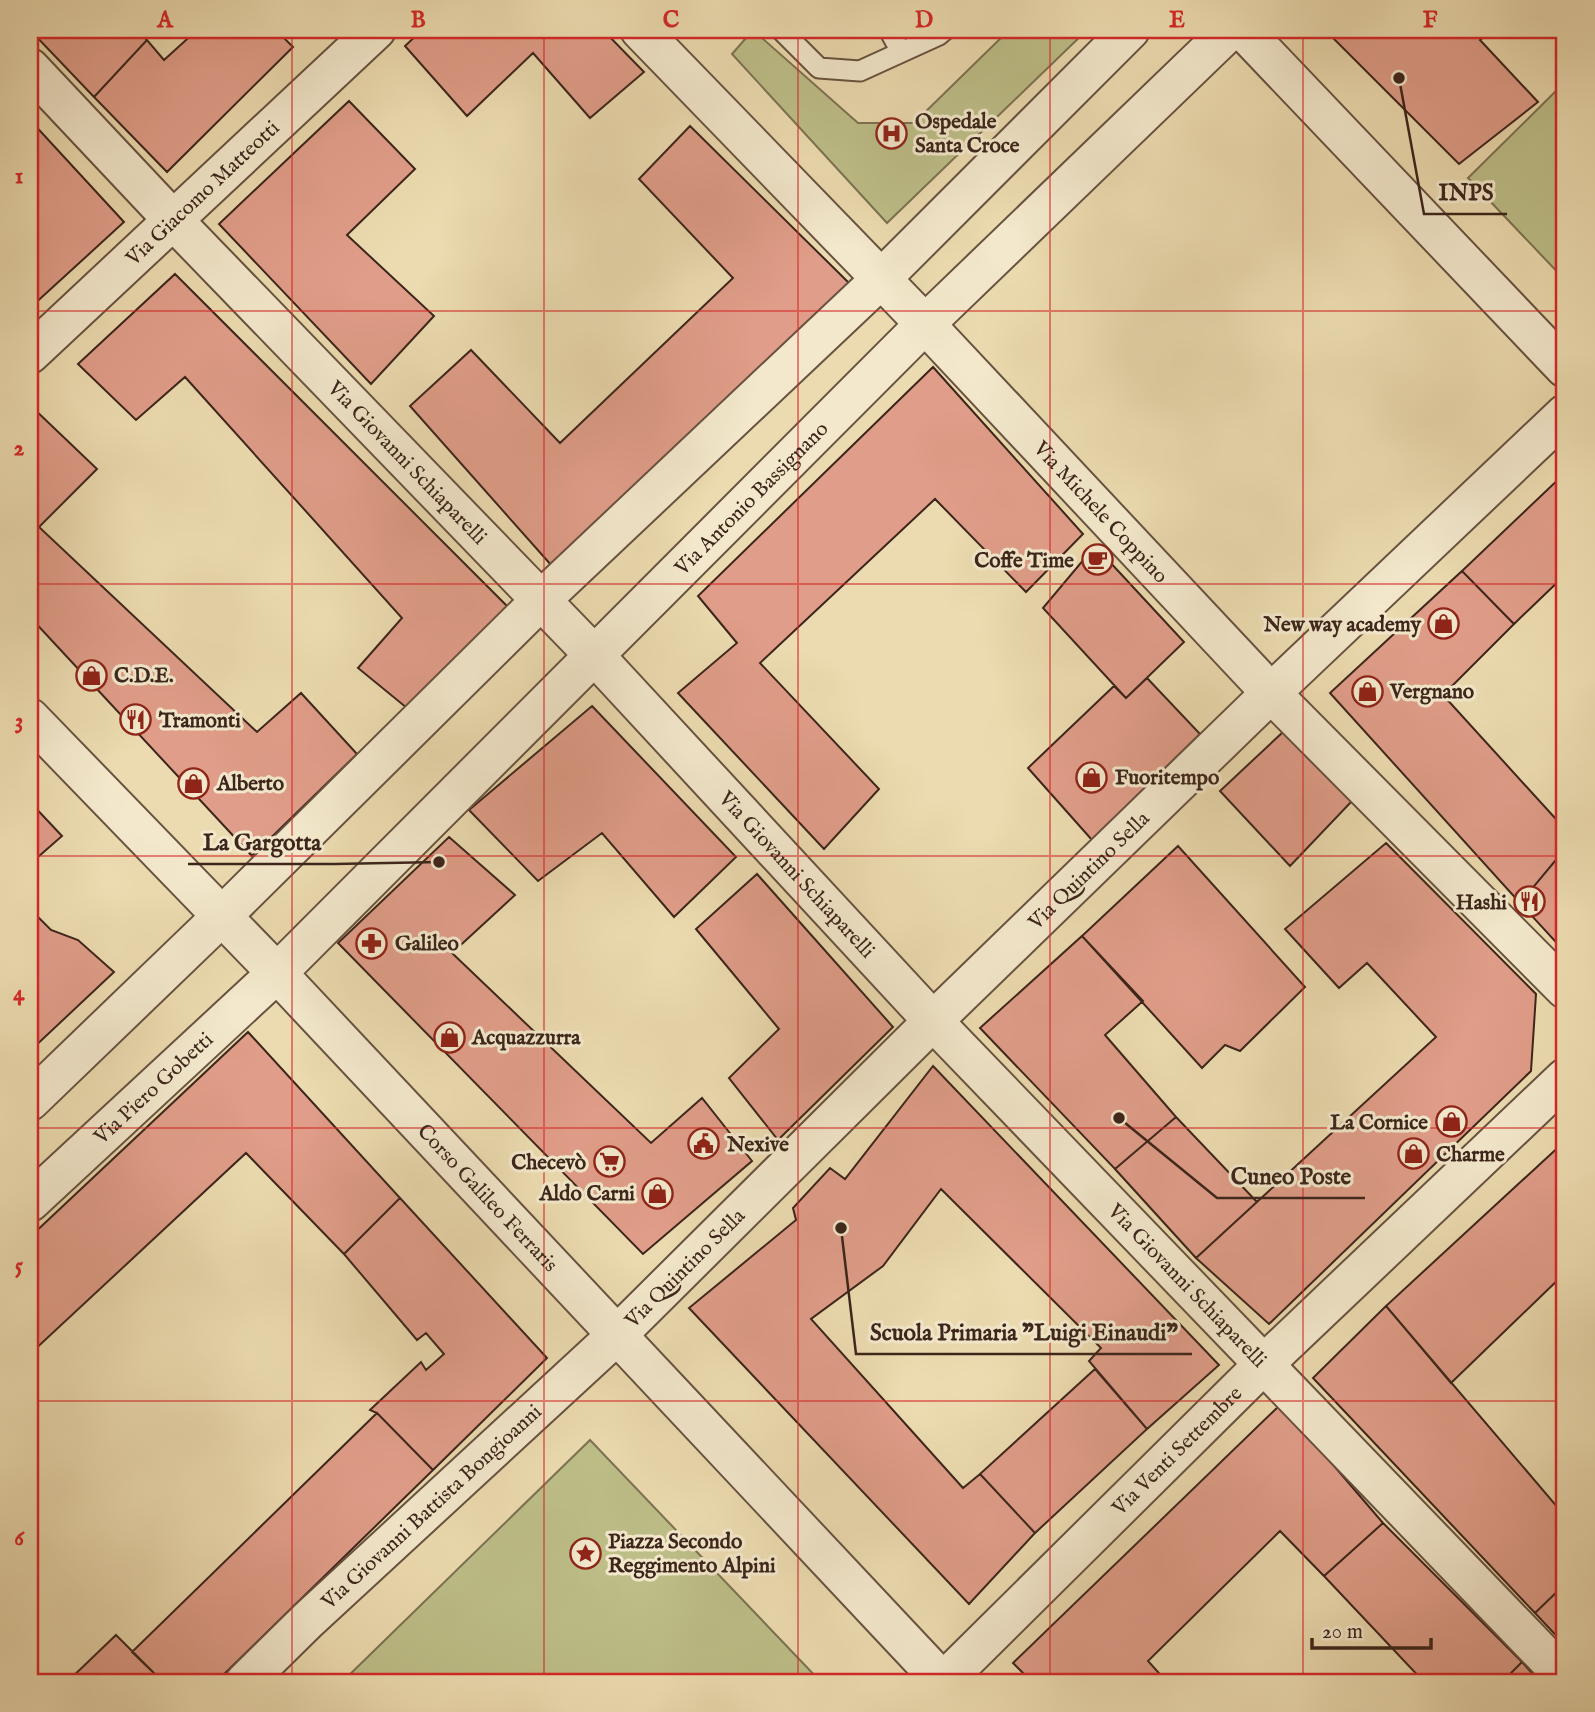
<svg xmlns="http://www.w3.org/2000/svg" width="1595" height="1712" font-family="'IM FELL English',serif">
<rect width="100%" height="100%" fill="#ecdbb0"/>
<filter id="stains"><feTurbulence type="fractalNoise" baseFrequency=".00286" numOctaves="4"/><feColorMatrix values="0 0 0 0 .2 0 0 0 0 .09 0 0 0 0 .02 0 0 0 .5 -.17"/></filter>
<radialGradient id="worn" r=".72"><stop offset=".6" stop-color="#630" stop-opacity="0"/><stop offset="1" stop-color="#630" stop-opacity=".3"/></radialGradient>
<!-- green -->
<path fill="#bdbe88" stroke="#7c7252" stroke-width="2" d="M753,30L858,123H914L1009,30H1087L887,223L732,54Z
M1565,82V280L1468,178Z
M590,1440L821,1682H342Z"/>
<!-- building -->
<path fill="#e09d89" stroke="#3c251b" stroke-width="2" d="M30,30H138L147,40L94,97Z
M197,30H276L293,47L167,172L94,97L147,40L164,60Z
M422,30H603L644,72L590,118L533,53L467,116L405,46Z
M1325,30H1493L1480,40L1538,102L1459,164Z
M349,101L415,169L347,235L434,316L371,384L219,224Z
M30,120L124,222L30,308Z
M690,126L851,285L552,566L410,406L471,350L560,443L733,278L639,179Z
M175,274L511,610L413,713L358,668L402,618L185,377L136,420L78,364Z
M933,367L1083,534L1026,592L935,499L760,663L879,789L824,849L678,693L737,643L698,596Z
M31,406L97,469L39,527L257,732L301,693L357,754L252,856L30,617Z
M1565,473V575L1514,624L1462,571Z
M1095,546L1184,642L1126,698L1043,608Z
M1462,571L1514,624L1443,695L1565,829V849L1520,903L1330,693Z
M1147,678L1200,734L1092,840L1028,768L1114,686L1126,698Z
M592,706L736,857L674,917L602,833L538,881L469,810Z
M1283,732L1352,801L1290,866L1220,791Z
M30,802L62,836L30,864Z
M449,837L515,895L452,953L651,1143L702,1098L752,1161L643,1254L338,943Z
M1386,843L1536,994L1531,1071L1269,1324L1196,1258L1436,1037L1367,963L1339,988L1285,929Z
M1178,846L1305,987L1240,1051L1225,1045L1202,1068L1082,936Z
M1565,849V952L1520,903Z
M757,874L893,1027L778,1140L729,1078L779,1029L696,929Z
M30,909L51,930L78,940L114,972L30,1051Z
M1082,936L1143,1001L1105,1035L1176,1117L1115,1169L980,1028Z
M248,1032L400,1198L344,1254L246,1153L30,1354V1237Z
M933,1066L1219,1365L1147,1429L1089,1361L1101,1348L941,1189L883,1266L811,1319L963,1488L980,1474L1035,1533L969,1604L689,1308L796,1220L793,1208L830,1168L845,1179Z
M1176,1117L1257,1202L1196,1258L1115,1169Z
M1565,1141V1273L1451,1383L1386,1306Z
M400,1198L547,1358L433,1470L377,1413L370,1410L421,1362L426,1370L444,1354L426,1333L417,1340L344,1254Z
M1386,1306L1565,1516V1584L1535,1613L1313,1378Z
M1095,1369L1147,1429L1035,1533L980,1474Z
M1281,1404L1383,1523L1324,1576L1280,1531L1148,1661L1167,1682H1032L1013,1663Z
M377,1413L433,1470L216,1682H163L132,1652Z
M1383,1523L1522,1662L1502,1682H1424L1324,1576Z
M1565,1584V1645L1535,1613Z
M116,1635L163,1682H67Z
M1522,1662L1540,1682H1502Z"/>
<g fill="none" stroke-linecap="round" stroke-linejoin="round">
<defs>
<path id="service" d="M781,30L819,68L860,71L939,35L945,30
M889,30L901,52"/>
<g id="minor">
<path id="s1" d="M640,30L925,324L1271,693L1565,989"/>
<path d="M1243,30L1565,368"/>
<path id="s2" d="M30,68L174,221L595,656L933,1021L1565,1677"/>
<path id="s3" d="M30,354L376,30"/>
<path d="M30,1101L221,917L541,600L881,279L1130,30"/>
<path id="s4" d="M30,1202L277,973L925,324L1230,30"/>
<path id="s5" d="M245,1682L308,1620L618,1334L933,1021L1271,693L1565,414"/>
<path id="s6" d="M943,1682L1263,1365L1565,1078"/>
</g>
<g id="tertiary">
<path id="s7" d="M30,718L277,973L943,1682"/>
</g>
</defs>
<!-- service casing -->
<use href="#service" stroke="#685240" stroke-width="23"/>
<!-- minor casing -->
<use href="#minor" stroke="#685240" stroke-width="42"/>
<!-- tertiary casing -->
<use href="#tertiary" stroke="#685240" stroke-width="42"/>
<!-- service -->
<use href="#service" stroke="#f3e8cc" stroke-width="19"/>
<!-- minor -->
<use href="#minor" stroke="#f3e8cc" stroke-width="38"/>
<!-- tertiary -->
<use href="#tertiary" stroke="#f3e8cc" stroke-width="38"/>
</g>
<!-- grid -->
<path fill="none" stroke="#d62828" stroke-width="2" stroke-opacity="0.55" d="M292,30V1682M544,30V1682M798,30V1682M1050,30V1682M1303,30V1682M30,311H1565M30,584H1565M30,856H1565M30,1128H1565M30,1401H1565"/>
<!-- icons -->
<defs>
<symbol id="hospital-ring" viewBox="-11 -11 22 22"><circle r="9.5" fill="#f3e8cc" stroke="#8f2418" stroke-width="1.5"/><path d="M-5-5h3v3.5h4V-5h3V5h-3V1.5h-4V5h-3Z" fill="#8f2418"/></symbol>
<symbol id="cafe-ring" viewBox="-11 -11 22 22"><circle r="9.5" fill="#f3e8cc" stroke="#8f2418" stroke-width="1.5"/><path d="M-5.5-4.5H6V0H3Q3 3.5 0 3.5H-2.5Q-5.5 3.5-5.5 0ZM3-3.2v2h1.7v-2ZM-6 4.5H4V6H-6Z" fill="#8f2418"/></symbol>
<symbol id="shop-ring" viewBox="-11 -11 22 22"><circle r="9.5" fill="#f3e8cc" stroke="#8f2418" stroke-width="1.5"/><path d="M-5-2.5h2.3a2.7 3.5 0 0 1 5.4 0H5L5.5 6h-11ZM-1.5-2.5h3a1.5 2.3 0 0 0-3 0Z" fill="#8f2418"/></symbol>
<symbol id="restaurant-ring" viewBox="-11 -11 22 22"><circle r="9.5" fill="#f3e8cc" stroke="#8f2418" stroke-width="1.5"/><path d="M-5-6h1v4h1v-4h1v4h1v-4h1v5L-1.5 .5V6h-2V.5L-5-1ZM5-6V6H3V1.5H1.5Q1.5-4 5-6Z" fill="#8f2418"/></symbol>
<symbol id="pharmacy-ring" viewBox="-11 -11 22 22"><circle r="9.5" fill="#f3e8cc" stroke="#8f2418" stroke-width="1.5"/><path d="M-2-6h4v4h4v4h-4v4h-4v-4h-4v-4h4Z" fill="#8f2418"/></symbol>
<symbol id="civic-ring" viewBox="-11 -11 22 22"><circle r="9.5" fill="#f3e8cc" stroke="#8f2418" stroke-width="1.5"/><path d="M-.6-6.5H3V-4.5H.6V-3L4-1V1h2V6H-6V1h2V-1L-.6-3ZM-1.2 2.5V6h2.4V2.5Z" fill="#8f2418"/></symbol>
<symbol id="supermarket-ring" viewBox="-11 -11 22 22"><circle r="9.5" fill="#f3e8cc" stroke="#8f2418" stroke-width="1.5"/><path d="M-6-5.5h2.5l.6 2H6L4.5 2H-2.5L-4.4-4H-6ZM-1.5 3.2a1.3 1.3 0 1 0 .1 0ZM3 3.2a1.3 1.3 0 1 0 .1 0Z" fill="#8f2418"/></symbol>
<symbol id="sight-ring" viewBox="-11 -11 22 22"><circle r="9.5" fill="#f3e8cc" stroke="#8f2418" stroke-width="1.5"/><path d="M0-6L1.8-2.2L6-1.7L2.9 1.2L3.7 5.4L0 3.3L-3.7 5.4L-2.9 1.2L-6-1.7L-1.8-2.2Z" fill="#8f2418"/></symbol>
</defs>
<g fill-rule="evenodd">
<use href="#hospital-ring" x="874" y="116" width="35" height="35"/>
<use href="#cafe-ring" x="1080" y="542" width="35" height="35"/>
<use href="#shop-ring" x="1426" y="606" width="35" height="35"/>
<use href="#shop-ring" x="74" y="658" width="35" height="35"/>
<use href="#shop-ring" x="1350" y="674" width="35" height="35"/>
<use href="#restaurant-ring" x="118" y="702" width="35" height="35"/>
<use href="#shop-ring" x="1074" y="760" width="35" height="35"/>
<use href="#shop-ring" x="176" y="766" width="35" height="35"/>
<use href="#restaurant-ring" x="1512" y="884" width="35" height="35"/>
<use href="#pharmacy-ring" x="354" y="926" width="35" height="35"/>
<use href="#shop-ring" x="432" y="1020" width="35" height="35"/>
<use href="#shop-ring" x="1434" y="1104" width="35" height="35"/>
<use href="#civic-ring" x="686" y="1126" width="35" height="35"/>
<use href="#shop-ring" x="1396" y="1136" width="35" height="35"/>
<use href="#supermarket-ring" x="592" y="1144" width="35" height="35"/>
<use href="#shop-ring" x="640" y="1176" width="35" height="35"/>
<use href="#sight-ring" x="568" y="1536" width="35" height="35"/>
</g>
<g text-anchor="middle" stroke-width="6" stroke-linejoin="round" paint-order="stroke">
<!-- poi labels -->
<g font-size="21" font-weight="bold" fill="#3c251b" stroke="#f3e8cc" text-anchor="start">
<text x="915" y="128">Ospedale<tspan x="915" dy="24">Santa Croce</tspan></text>
<text x="1074" y="567" text-anchor="end">Coffe Time</text>
<text x="1421" y="631" text-anchor="end">New way academy</text>
<text x="114" y="682">C.D.E.</text>
<text x="1390" y="698">Vergnano</text>
<text x="159" y="727">Tramonti</text>
<text x="1115" y="784">Fuoritempo</text>
<text x="217" y="790">Alberto</text>
<text x="1507" y="909" text-anchor="end">Hashi</text>
<text x="395" y="950">Galileo</text>
<text x="472" y="1044">Acquazzurra</text>
<text x="1428" y="1129" text-anchor="end">La Cornice</text>
<text x="727" y="1151">Nexive</text>
<text x="1436" y="1161">Charme</text>
<text x="586" y="1169" text-anchor="end">Checevò</text>
<text x="635" y="1200" text-anchor="end">Aldo Carni</text>
<text x="608" y="1548">Piazza Secondo<tspan x="608" dy="24">Reggimento Alpini</tspan></text>
</g>
<!-- street labels -->
<g font-size="21" fill="#3c251b" stroke="#f3e8cc">
<text dy="7" stroke="none"><textPath href="#s3" startOffset="236">Via Giacomo Matteotti</textPath></text>
<text dy="7" stroke="none"><textPath href="#s2" startOffset="546">Via Giovanni Schiaparelli</textPath></text>
<text dy="7" stroke="none"><textPath href="#s4" startOffset="1008">Via Antonio Bassignano</textPath></text>
<text dy="7" stroke="none"><textPath href="#s1" startOffset="667">Via Michele Coppino</textPath></text>
<text dy="7" stroke="none"><textPath href="#s5" startOffset="1171">Via Quintino Sella</textPath></text>
<text dy="7" stroke="none"><textPath href="#s2" startOffset="1113">Via Giovanni Schiaparelli</textPath></text>
<text dy="7" stroke="none"><textPath href="#s4" startOffset="168">Via Piero Gobetti</textPath></text>
<text dy="7" stroke="none"><textPath href="#s7" startOffset="663">Corso Galileo Ferraris</textPath></text>
<text dy="7" stroke="none"><textPath href="#s5" startOffset="604">Via Quintino Sella</textPath></text>
<text dy="7" stroke="none"><textPath href="#s2" startOffset="1680">Via Giovanni Schiaparelli</textPath></text>
<text dy="7" stroke="none"><textPath href="#s6" startOffset="329">Via Venti Settembre</textPath></text>
<text dy="7" stroke="none"><textPath href="#s5" startOffset="256">Via Giovanni Battista Bongioanni</textPath></text>
</g>
</g>
<!-- callouts -->
<path fill="none" stroke="#3c251b" stroke-width="2.5" d="M1399 78L1424 214H1507M439 862L335 864H188M1119 1118L1217 1198H1365M841 1228L856 1354H1192"/>
<g fill="#3c251b" stroke="#f3e8cc" stroke-width="2.5">
<circle cx="1399" cy="78" r="7"/>
<circle cx="439" cy="862" r="7"/>
<circle cx="1119" cy="1118" r="7"/>
<circle cx="841" cy="1228" r="7"/>
</g>
<g font-size="23" text-anchor="middle" font-weight="bold" fill="#3c251b" stroke="#f3e8cc" stroke-width="6" stroke-linejoin="round" paint-order="stroke">
<text x="1466" y="200">INPS</text>
<text x="262" y="850">La Gargotta</text>
<text x="1291" y="1184">Cuneo Poste</text>
<text x="1024" y="1340">Scuola Primaria "Luigi Einaudi"</text>
</g>
<!-- margin -->
<rect width="1595" height="1712" fill="none" stroke="#ecdbb0" stroke-width="77"/>
<!-- scale -->
<path d="M1312 1638v10h119v-10" fill="none" stroke="#3c251b" stroke-width="3.5"/>
<text x="1322" y="1638" font-size="21" fill="#3c251b" stroke="#f3e8cc" stroke-width="5" paint-order="stroke">20 m</text>
<rect x="38" y="38" width="1518" height="1636" fill="none" stroke="#d62828" stroke-width="2.5"/>
<g font-size="23" text-anchor="middle" font-weight="bold" fill="#d62828">
<text x="165" y="27">A</text>
<text x="418" y="27">B</text>
<text x="671" y="27">C</text>
<text x="924" y="27">D</text>
<text x="1177" y="27">E</text>
<text x="1430" y="27">F</text>
<text x="19" y="183">1</text>
<text x="19" y="455">2</text>
<text x="19" y="728">3</text>
<text x="19" y="1000">4</text>
<text x="19" y="1273">5</text>
<text x="19" y="1545">6</text>
</g>
<rect width="100%" height="100%" filter="url(#stains)"/>
<rect width="100%" height="100%" fill="url(#worn)"/>
</svg>
